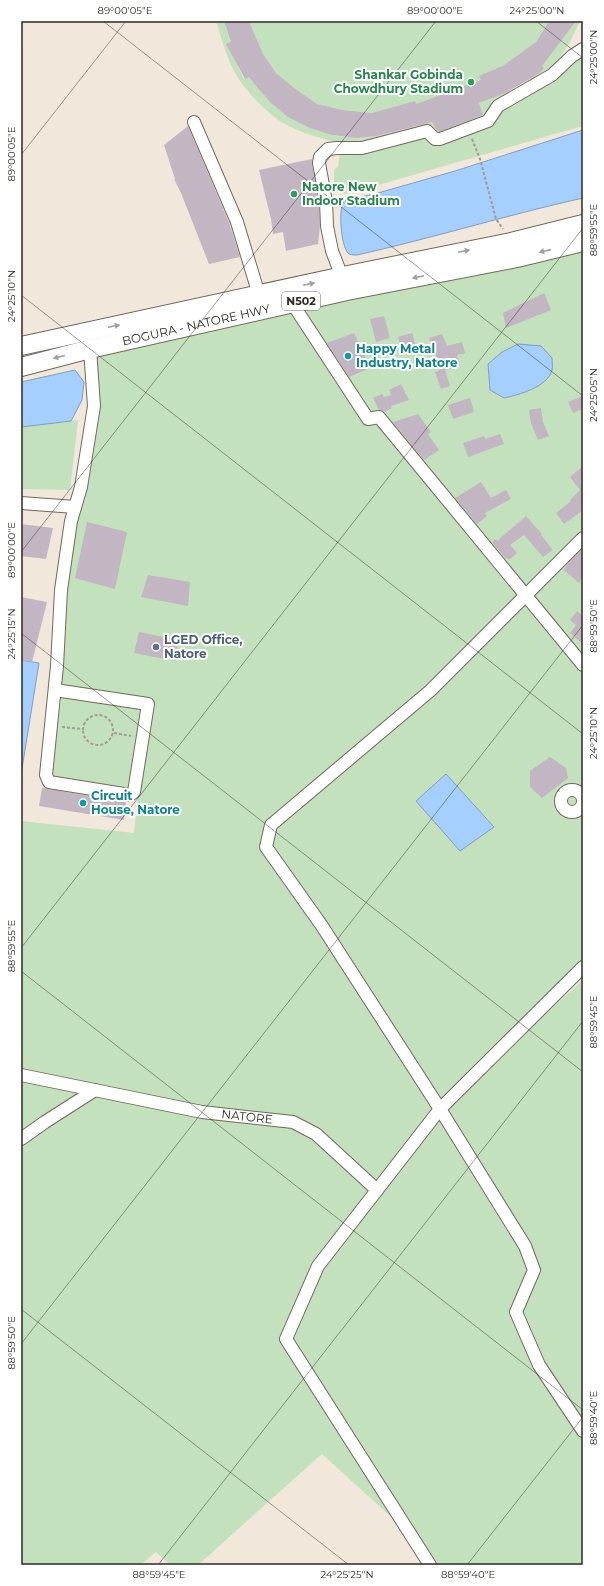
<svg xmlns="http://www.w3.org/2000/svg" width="604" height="1586" font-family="Montserrat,sans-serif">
<rect width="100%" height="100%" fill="#f1e8db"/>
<!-- green -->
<path fill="#c3e1bc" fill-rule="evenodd" d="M216,21H224L231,42L227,44L244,79L249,77L256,86L271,103L332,135L357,138L378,136L421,125L372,113L343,110L317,104L294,89L276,73L263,54L249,21H549L534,45L574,21H580C572,38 563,58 548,70C532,84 510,94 491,102L492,107L583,53V126L354,192C346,194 339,195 334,189V170L338,166L340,153L346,144L434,137C408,139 372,145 346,143C325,141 302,133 283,123C270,116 252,97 243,85C229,67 223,43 216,21ZM517,57L543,69C528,82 510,93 490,98L480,76L504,65ZM472,84L485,120L437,137L424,101Z
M583,242V967L449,1101L583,980V1565H430L412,1536L322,1454L198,1565H170L156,1552L140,1565H21V821L134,833L148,704L55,690L61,590L94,406L90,349Z
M78,420L70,490L21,489V427Z
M62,693L140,709L127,794L50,779Z"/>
<!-- water -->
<path fill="#a4cfff" stroke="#809ebe" d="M583,130V198C507,215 433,238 357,255C353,255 350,255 348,253C341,246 338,208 344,201L378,193L455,171Z
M518,344L541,346L552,358C552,362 553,367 552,370C548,387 518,395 504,398L490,390L488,364L502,352Z
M75,370L84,382L82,400L71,421L21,427V382Z
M21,660L39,663L21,775Z
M446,774L494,827L460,851L416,801Z"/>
<!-- building -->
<path fill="#c2b6c2" d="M224,21H249L263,54L276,73L294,88L317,104L343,110L372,113L415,101L416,104L481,80L479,76L504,65L536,42L549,21H576L542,66L544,69L535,76L505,93L479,103L483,115L439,132L434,127L432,122L377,136L357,138L332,135L310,128L288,117L271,103L256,86L249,77L245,79L226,44L231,42Z
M188,126L230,225L240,257L209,264L181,193L174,179H175L164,145Z
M312,159V164L319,203L320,226L318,244L286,251L283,232L273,234L271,219L259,170Z
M544,293L551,310L506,328L503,313Z
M384,316L390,338L376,342L370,319Z
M354,333L370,368L349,377L327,343Z
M412,333L416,347L402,351L398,337Z
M442,334L447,346L462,342L465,353L457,355L460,366L445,370L450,386L441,389L435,372L440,370L429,338Z
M401,384L409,400L391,406L392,408L384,412L379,410L373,398L382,394L384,397L391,395L389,390Z
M583,396V409L573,413L568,402Z
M470,398L474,412L453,419L448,405Z
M541,408L543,422L549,436L538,440L531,423L529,410Z
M418,414L431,432L428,434L439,450L424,460L393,422Z
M500,434L504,444L468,457L463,443L484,436L485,439Z
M583,466V510L564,524L556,513L571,501L570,500L580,490L570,477Z
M481,482L491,498L506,490L511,499L485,513L487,516L477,524L455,498Z
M526,516L542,534L541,535L553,550L543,557L524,535L510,545L517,553L509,560L508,558L506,559L492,542L496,539L497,541Z
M87,522L127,532L115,589L75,578Z
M21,524L53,528L46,559L21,556Z
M580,551L583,554V577L579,583L564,570L569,562Z
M148,575L190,582L188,606L141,597Z
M21,597L47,602L32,662L21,660Z
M577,611L583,616V644L570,633L576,625L570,620Z
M139,632L178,640L175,661L134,653Z
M550,757L566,768L568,778L542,798L530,787V771Z
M42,788L126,802L124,820L39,806Z"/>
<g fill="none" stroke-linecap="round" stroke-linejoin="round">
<defs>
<g id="minor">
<path d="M194,122L237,222L259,295"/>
<path d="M344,282L332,251L327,226L326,202L319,163L320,157L328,149L337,148H362L427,131L435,139H440L488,121L498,106L552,75L572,56L583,49"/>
<path d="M292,303L368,419L379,417L583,665"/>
<path d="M21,503L75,507"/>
<path d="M583,538L431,690L271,825L266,847L322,926L440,1109L525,1246L534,1270L516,1312L539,1365L583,1431"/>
<path d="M55,690L148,704L134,792L130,795L49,782L46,775L57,666L61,590L71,521L81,487L94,406L90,349"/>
<circle cx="572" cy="801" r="11"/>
<path id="s1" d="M21,1075L202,1112L293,1122L316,1134L377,1190"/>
<path d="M21,1139L45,1122L95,1090"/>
<path d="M430,1565L286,1339L318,1266L440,1109L583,967"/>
</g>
<g id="highway">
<path d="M21,346L343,276L511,242L583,224"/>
<path id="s2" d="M21,367L90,349L347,291L517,258L583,242"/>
</g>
</defs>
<!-- minor casing -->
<use href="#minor" stroke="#70695d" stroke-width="14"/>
<!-- highway casing -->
<use href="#highway" stroke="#70695d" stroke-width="20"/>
<!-- path -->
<path stroke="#a29c92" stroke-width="2" stroke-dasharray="3 2" stroke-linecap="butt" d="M472,139L480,159L496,219L503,229
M83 730a15 15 0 1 1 30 0a15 15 0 1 1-30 0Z
M62,727L83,729
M114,733L131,736"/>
<!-- minor -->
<use href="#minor" stroke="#fff" stroke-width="12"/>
<!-- highway -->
<use href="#highway" stroke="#fff" stroke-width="18"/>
</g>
<!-- one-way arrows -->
<defs><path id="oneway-solid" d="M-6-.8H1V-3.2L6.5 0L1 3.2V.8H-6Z"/></defs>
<g fill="#a09f9d">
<use href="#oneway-solid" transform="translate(464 251) rotate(-12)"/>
<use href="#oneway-solid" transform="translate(545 251) rotate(167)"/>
<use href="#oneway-solid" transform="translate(418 277) rotate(169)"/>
<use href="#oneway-solid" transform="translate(309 284) rotate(-12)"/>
<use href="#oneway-solid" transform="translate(114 326) rotate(-12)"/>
<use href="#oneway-solid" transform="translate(59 357) rotate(166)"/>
</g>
<!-- ticks -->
<path fill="none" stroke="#2d2a25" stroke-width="1" stroke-opacity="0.45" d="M103,21L583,396M536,21L583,58M21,155L126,21M21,295L583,734M21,552L436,21M21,633L583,1072M21,948L583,228M21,971L583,1410M21,1309L349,1565M21,1344L583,625M158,1565L583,1021M467,1565L583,1417"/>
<!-- markers -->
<g fill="#2e9e5b" stroke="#fff" stroke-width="1.5">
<circle cx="471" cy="82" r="4"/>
<circle cx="294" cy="194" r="4"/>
</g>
<g fill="#0f9aa8" stroke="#fff" stroke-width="1.5">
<circle cx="348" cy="356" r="4"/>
<circle cx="83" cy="803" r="4"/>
</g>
<circle fill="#5c6f8a" stroke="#fff" stroke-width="1.5" cx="156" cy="647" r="4"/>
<g text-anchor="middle" stroke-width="4" stroke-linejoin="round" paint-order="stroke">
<!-- shield labels -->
<rect fill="#fff" stroke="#6c6a66" stroke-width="1" x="282" y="292" width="38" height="18" rx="3"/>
<g font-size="11" font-weight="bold" fill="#2d2a25">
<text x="301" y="305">N502</text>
</g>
<!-- leisure labels -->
<g font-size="12" font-weight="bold" fill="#27864d" stroke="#fff" text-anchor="end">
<text x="463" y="79">Shankar Gobinda<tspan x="463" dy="14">Chowdhury Stadium</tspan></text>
<text x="302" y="191" text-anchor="start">Natore New<tspan x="302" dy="14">Indoor Stadium</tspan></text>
</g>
<!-- street labels -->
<g font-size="12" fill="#2d2a25" stroke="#fff">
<text dy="4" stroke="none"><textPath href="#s2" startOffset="180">BOGURA - NATORE HWY</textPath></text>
<text dy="4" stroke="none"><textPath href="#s1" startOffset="230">NATORE</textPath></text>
</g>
<!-- culture labels -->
<g font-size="12" font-weight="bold" fill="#0d838f" stroke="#fff" text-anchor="start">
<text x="356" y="353">Happy Metal<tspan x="356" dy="14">Industry, Natore</tspan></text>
<text x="91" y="800">Circuit<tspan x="91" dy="14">House, Natore</tspan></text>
</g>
<!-- service labels -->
<g font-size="12" font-weight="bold" fill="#4e5e75" stroke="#fff" text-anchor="start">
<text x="164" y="644">LGED Office,<tspan x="164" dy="14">Natore</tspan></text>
</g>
</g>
<!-- border -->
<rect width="604" height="1586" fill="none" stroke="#ffffff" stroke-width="44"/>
<rect x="22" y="22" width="560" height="1542" fill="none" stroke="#2d2a25" stroke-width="1.5"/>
<g font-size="10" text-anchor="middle" fill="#2d2a25">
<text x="125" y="14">89°00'05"E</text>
<text x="435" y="14">89°00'00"E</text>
<text x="537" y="14">24°25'00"N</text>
<text transform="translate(593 57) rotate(-90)" y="4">24°25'00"N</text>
<text transform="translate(11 154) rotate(-90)" y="4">89°00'05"E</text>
<text transform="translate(593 230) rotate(-90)" y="4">88°59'55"E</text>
<text transform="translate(11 296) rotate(-90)" y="4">24°25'10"N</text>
<text transform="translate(593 395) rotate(-90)" y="4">24°25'05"N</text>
<text transform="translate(11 550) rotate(-90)" y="4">89°00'00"E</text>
<text transform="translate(593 626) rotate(-90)" y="4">88°59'50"E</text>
<text transform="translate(11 634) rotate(-90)" y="4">24°25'15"N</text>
<text transform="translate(593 733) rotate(-90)" y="4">24°25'10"N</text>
<text transform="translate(11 946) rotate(-90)" y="4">88°59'55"E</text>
<text transform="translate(593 1022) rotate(-90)" y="4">88°59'45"E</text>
<text transform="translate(11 1343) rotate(-90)" y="4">88°59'50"E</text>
<text transform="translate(593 1418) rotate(-90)" y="4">88°59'40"E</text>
<text x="159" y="1578">88°59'45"E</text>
<text x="347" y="1578">24°25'25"N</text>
<text x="468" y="1578">88°59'40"E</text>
</g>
</svg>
